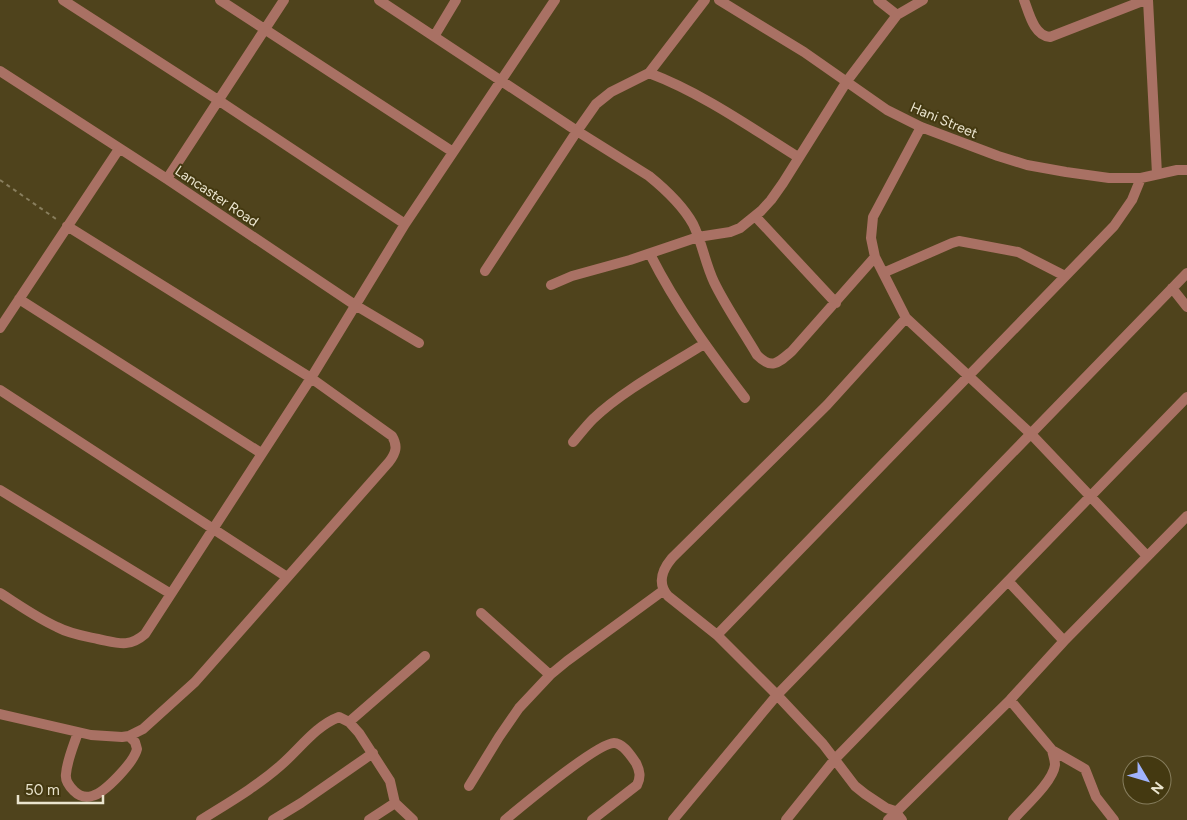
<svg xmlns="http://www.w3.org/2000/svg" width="1187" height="820" font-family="Figtree,sans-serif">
<rect width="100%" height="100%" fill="#4f431c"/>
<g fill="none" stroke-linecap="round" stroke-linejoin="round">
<!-- path -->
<path stroke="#887e5d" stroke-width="2" stroke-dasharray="4 4" stroke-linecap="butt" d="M0,180L59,221"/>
<!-- street -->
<path stroke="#a97164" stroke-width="10" d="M63,0L218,100L405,224
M220,0L453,152
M379,0L577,131L649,176C665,189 683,206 693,224C702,242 705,263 714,282C726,307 743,331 757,355C772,370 778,363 792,351L875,257
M719,0L804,52L887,110L921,127L998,156L1027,165L1066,172L1109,178H1141L1177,170H1187
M878,0L897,15
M1024,0C1029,13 1034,36 1050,37L1145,0
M1148,0L1157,174
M435,35L456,0
M0,71L167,179L355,305L419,343
M649,73C702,93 750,127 798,157
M921,127L873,217L871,238L875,257L906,318L1031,434L1147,556
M167,179L284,0
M755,216L836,303
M650,254C676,306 710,352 745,398
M485,271L577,131L596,104L611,92L649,73L705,0
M883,273L952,243L959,241L1018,252L1065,276
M551,285L572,276L630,260L698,237L730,232L740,228L761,211L771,200L783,183L847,81L897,15L923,0
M1172,288L1187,307
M19,299L261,453
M0,328L119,149
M0,390L287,577
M573,442C580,434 586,426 593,419C622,391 669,366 704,344
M0,490L171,594
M1009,582L1064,641
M0,593C19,605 37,618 57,627C70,634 84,636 98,639C118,643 129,648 145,634L311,378L405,224L555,0
M481,613L550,675
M717,635L1114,226L1132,200L1141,178
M1010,700L1052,750L1085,769L1096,797L1114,820
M0,714L91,735L122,737L129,736L143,729L195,682L389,462C396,453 398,446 392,436L311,378L67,226
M349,722L425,656
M78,732C74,745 67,760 66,774C65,780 69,786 74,791C79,796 85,798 92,796C105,793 134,762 137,749L135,742L129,736
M469,786L499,737L519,708L550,675L567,661L664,590
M201,820C228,803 256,787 280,766C299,750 315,726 339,717L349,722L359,733L390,781L395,803L413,820
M273,820L301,803L373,753
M369,820L395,803
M505,820C522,806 597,743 614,743C623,743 631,756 636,763C640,771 641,777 637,785L592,820
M673,820L777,695L1187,273
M786,820L835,759L1187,397
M888,820L1010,700L1064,641L1187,516
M902,820L895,811L886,808L865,794L855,786L823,744L777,695L717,635L668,596C657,583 662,570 672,558L827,405L906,318
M1013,820C1024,807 1053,782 1055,765C1055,760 1053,755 1052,750"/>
</g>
<g text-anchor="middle" stroke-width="4" stroke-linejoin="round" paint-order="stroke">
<!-- street labels -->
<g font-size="14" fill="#eae4ce" stroke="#443911">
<text transform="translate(944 120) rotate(23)" y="5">Hani Street</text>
<text transform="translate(217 196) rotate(34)" y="5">Lancaster Road</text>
</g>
</g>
<!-- north arrow -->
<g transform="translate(1147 780) rotate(128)"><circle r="24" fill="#443911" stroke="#867d5d"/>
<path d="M0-4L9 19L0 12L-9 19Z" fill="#a0b3fd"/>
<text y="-8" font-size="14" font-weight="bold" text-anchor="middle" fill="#eae4ce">N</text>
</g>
<!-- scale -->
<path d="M18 795v8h85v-8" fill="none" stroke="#eae4ce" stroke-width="2.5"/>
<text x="25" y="795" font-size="15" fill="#eae4ce" stroke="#443911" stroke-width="4" paint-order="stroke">50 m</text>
</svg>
